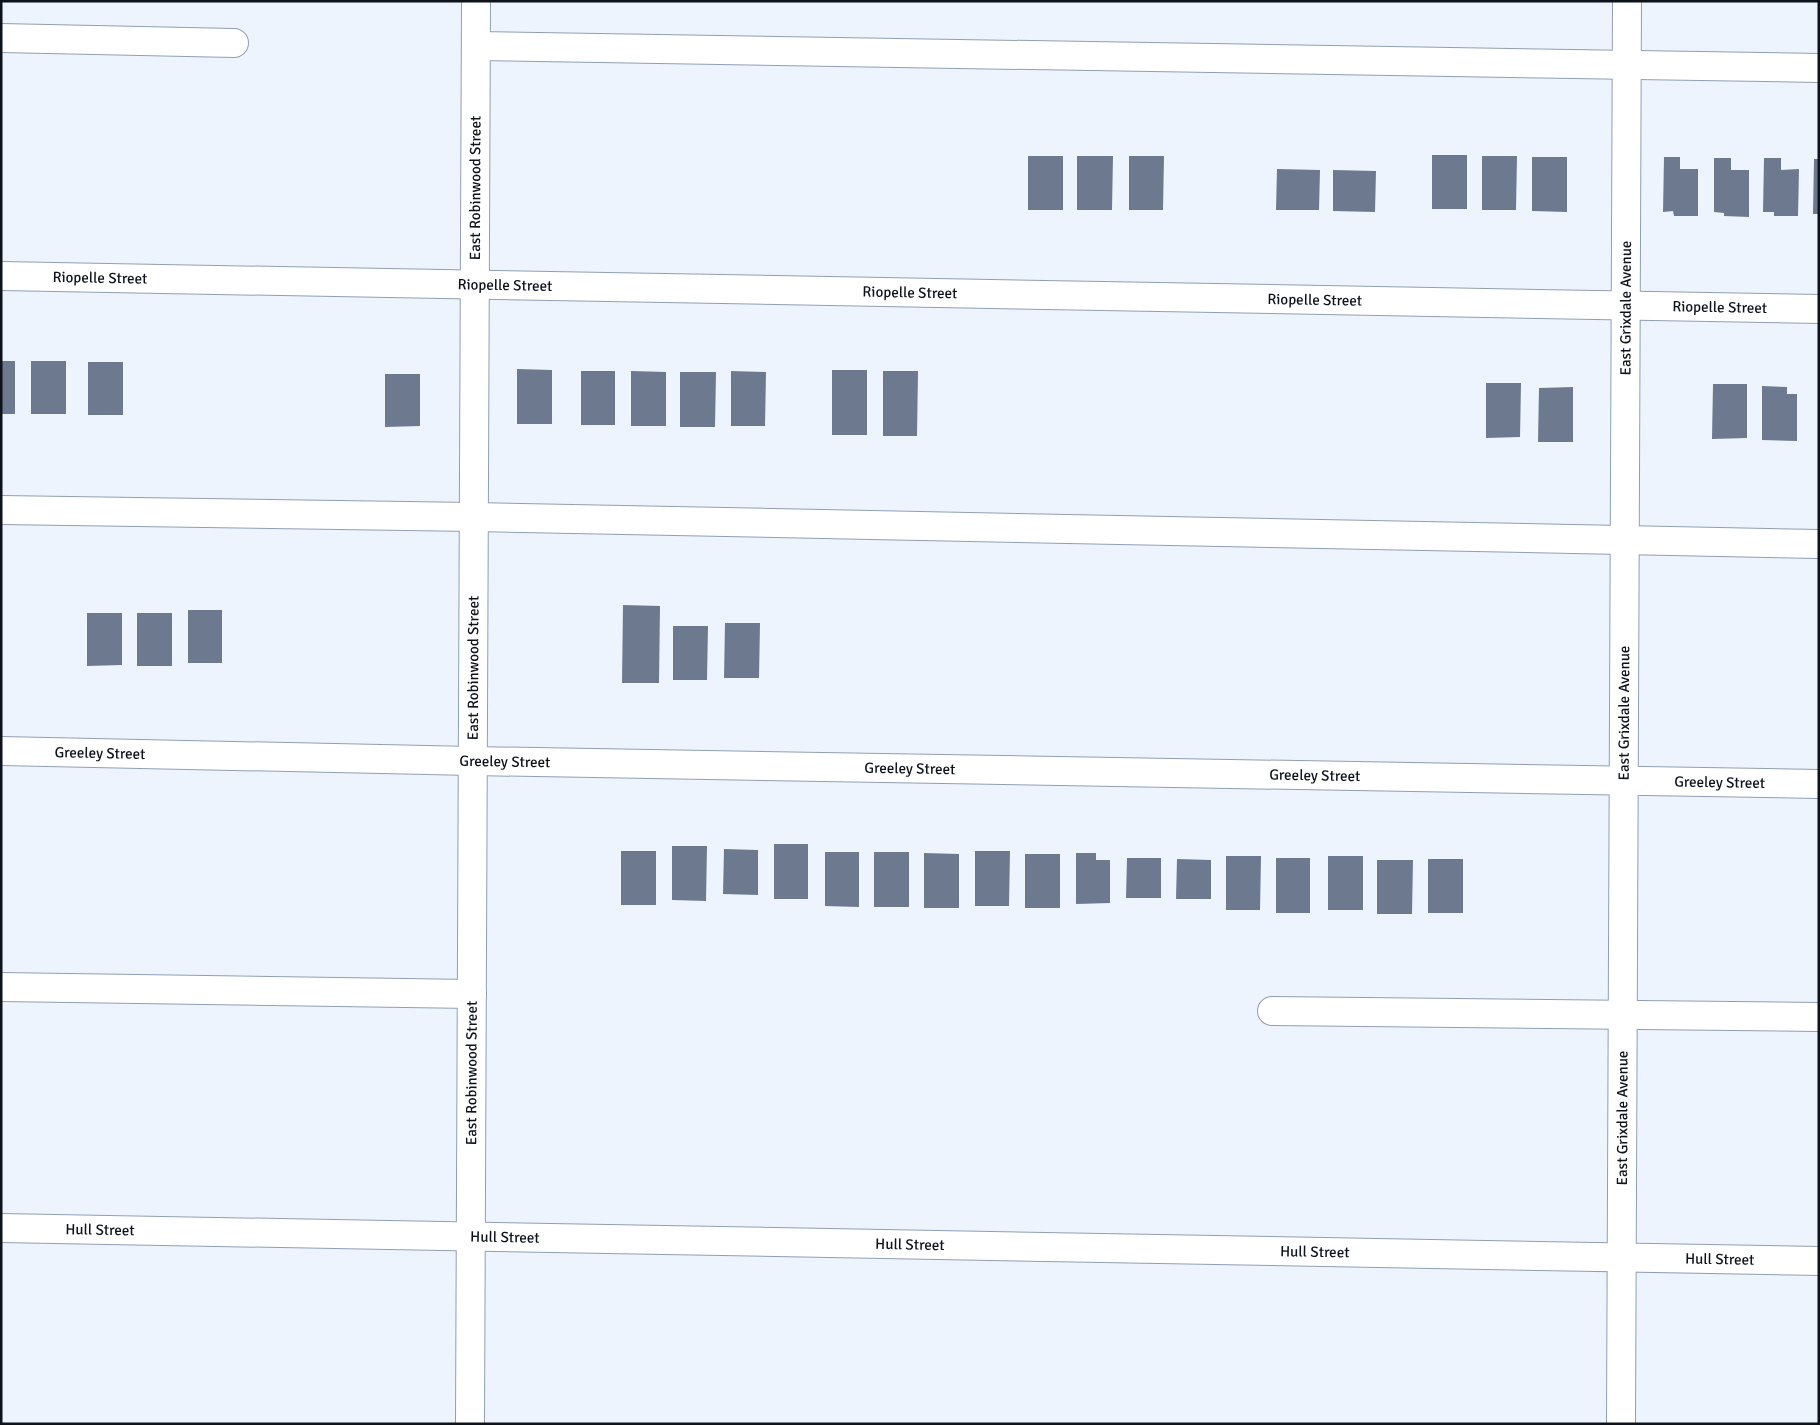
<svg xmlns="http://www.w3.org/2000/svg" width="1820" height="1425" font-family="Signika,sans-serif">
<rect width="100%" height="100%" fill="#edf4fe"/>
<!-- building -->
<path fill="#6c798f" d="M1432,155H1467V209H1432Z
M1028,156H1063V210H1028Z
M1077,156H1113L1112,210H1077Z
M1129,156H1164L1163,210H1129Z
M1482,156H1517L1516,210H1482Z
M1532,157H1567V212L1532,211Z
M1664,157H1680V169H1698V216H1674L1673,211L1663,212Z
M1714,158H1731V170H1749V217L1724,216V213L1714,212Z
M1764,158H1781V170L1799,169L1798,216H1774V212H1763Z
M1814,159H1819V214H1813Z
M1277,169L1320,170L1319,210H1276Z
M1333,170L1376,171L1375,212L1333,211Z
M1,361H15V414H1Z
M31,361H66V414H31Z
M88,362H123V415H88Z
M517,369L552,370V424H517Z
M832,370H867V435H832Z
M581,371H615V425H581Z
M631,371L666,372V426H631Z
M731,371L766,372L765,426H731Z
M883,371H918L917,436H883Z
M680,372H716L715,427H680Z
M385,374H420V426L385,427Z
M1486,383H1521L1520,437L1486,438Z
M1713,384H1747V438L1712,439Z
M1762,386L1787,387V394H1797V441L1762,440Z
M1573,387V442H1538L1539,388Z
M623,605L660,606L659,683H622Z
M188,610H222V663H188Z
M87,613H122V665L87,666Z
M137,613H172V666H137Z
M725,623H760L759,678H724Z
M673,626H708L707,680H673Z
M774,844H808V899H774Z
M672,846H707L706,901L672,900Z
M724,849L758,850V895L723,894Z
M621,851H656V905H621Z
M975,851H1010L1009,906H975Z
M825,852H859V907L825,906Z
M874,852H909V907H874Z
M924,853L959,854V908H924Z
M1076,853H1096V860H1110V903L1076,904Z
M1025,854H1060V908H1025Z
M1226,856H1261L1260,910H1226Z
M1328,856H1363V910H1328Z
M1127,858H1161V898H1126Z
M1276,858H1310V913H1276Z
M1177,859L1211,860V899H1176Z
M1428,859H1463V913H1428Z
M1377,860H1413L1412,914H1377Z"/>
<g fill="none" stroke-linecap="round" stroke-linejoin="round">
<defs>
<g id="minor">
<path d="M1,38L234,43"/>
<path d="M476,46L1819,68"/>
<path id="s1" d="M1,276L1819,309"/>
<path d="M1,510L474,517L1819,544"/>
<path id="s2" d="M1,751L473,761L1819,784"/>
<path d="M1,987L472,994"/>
<path d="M1272,1011L1819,1017"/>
<path id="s3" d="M1,1228L1819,1261"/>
<path id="s4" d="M470,1424L476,1"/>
<path id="s5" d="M1621,1424L1627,1"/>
</g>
</defs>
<!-- minor casing -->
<use href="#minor" stroke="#909eb5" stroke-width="30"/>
<!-- minor -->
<use href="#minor" stroke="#fff" stroke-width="28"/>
</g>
<g text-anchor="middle" stroke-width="5" stroke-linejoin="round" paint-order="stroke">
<!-- street labels -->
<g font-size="15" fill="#0d121b" stroke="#fff">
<text dy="5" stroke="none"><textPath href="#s4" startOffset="1236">East Robinwood Street</textPath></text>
<text dy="5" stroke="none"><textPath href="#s1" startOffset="99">Riopelle Street</textPath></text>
<text dy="5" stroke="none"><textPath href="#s1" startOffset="504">Riopelle Street</textPath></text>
<text dy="5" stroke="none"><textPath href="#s1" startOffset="909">Riopelle Street</textPath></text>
<text dy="5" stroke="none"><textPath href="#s1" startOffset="1314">Riopelle Street</textPath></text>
<text dy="5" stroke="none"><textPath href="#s1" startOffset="1719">Riopelle Street</textPath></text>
<text dy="5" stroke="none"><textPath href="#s5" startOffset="1116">East Grixdale Avenue</textPath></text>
<text dy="5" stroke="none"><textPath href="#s4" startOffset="756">East Robinwood Street</textPath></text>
<text dy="5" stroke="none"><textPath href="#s5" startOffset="711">East Grixdale Avenue</textPath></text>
<text dy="5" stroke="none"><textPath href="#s2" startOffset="99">Greeley Street</textPath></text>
<text dy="5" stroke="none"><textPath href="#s2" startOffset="504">Greeley Street</textPath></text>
<text dy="5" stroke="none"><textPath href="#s2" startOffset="909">Greeley Street</textPath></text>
<text dy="5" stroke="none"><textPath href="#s2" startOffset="1314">Greeley Street</textPath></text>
<text dy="5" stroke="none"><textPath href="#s2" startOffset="1719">Greeley Street</textPath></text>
<text dy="5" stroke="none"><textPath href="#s4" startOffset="351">East Robinwood Street</textPath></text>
<text dy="5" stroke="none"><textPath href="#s5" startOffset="306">East Grixdale Avenue</textPath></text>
<text dy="5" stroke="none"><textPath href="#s3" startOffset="99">Hull Street</textPath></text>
<text dy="5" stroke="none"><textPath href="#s3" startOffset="504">Hull Street</textPath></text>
<text dy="5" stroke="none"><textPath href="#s3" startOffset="909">Hull Street</textPath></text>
<text dy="5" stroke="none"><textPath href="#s3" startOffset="1314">Hull Street</textPath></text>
<text dy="5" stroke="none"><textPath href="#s3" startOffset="1719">Hull Street</textPath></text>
</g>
</g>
<!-- border -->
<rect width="1820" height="1425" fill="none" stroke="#0d121b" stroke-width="5"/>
</svg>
